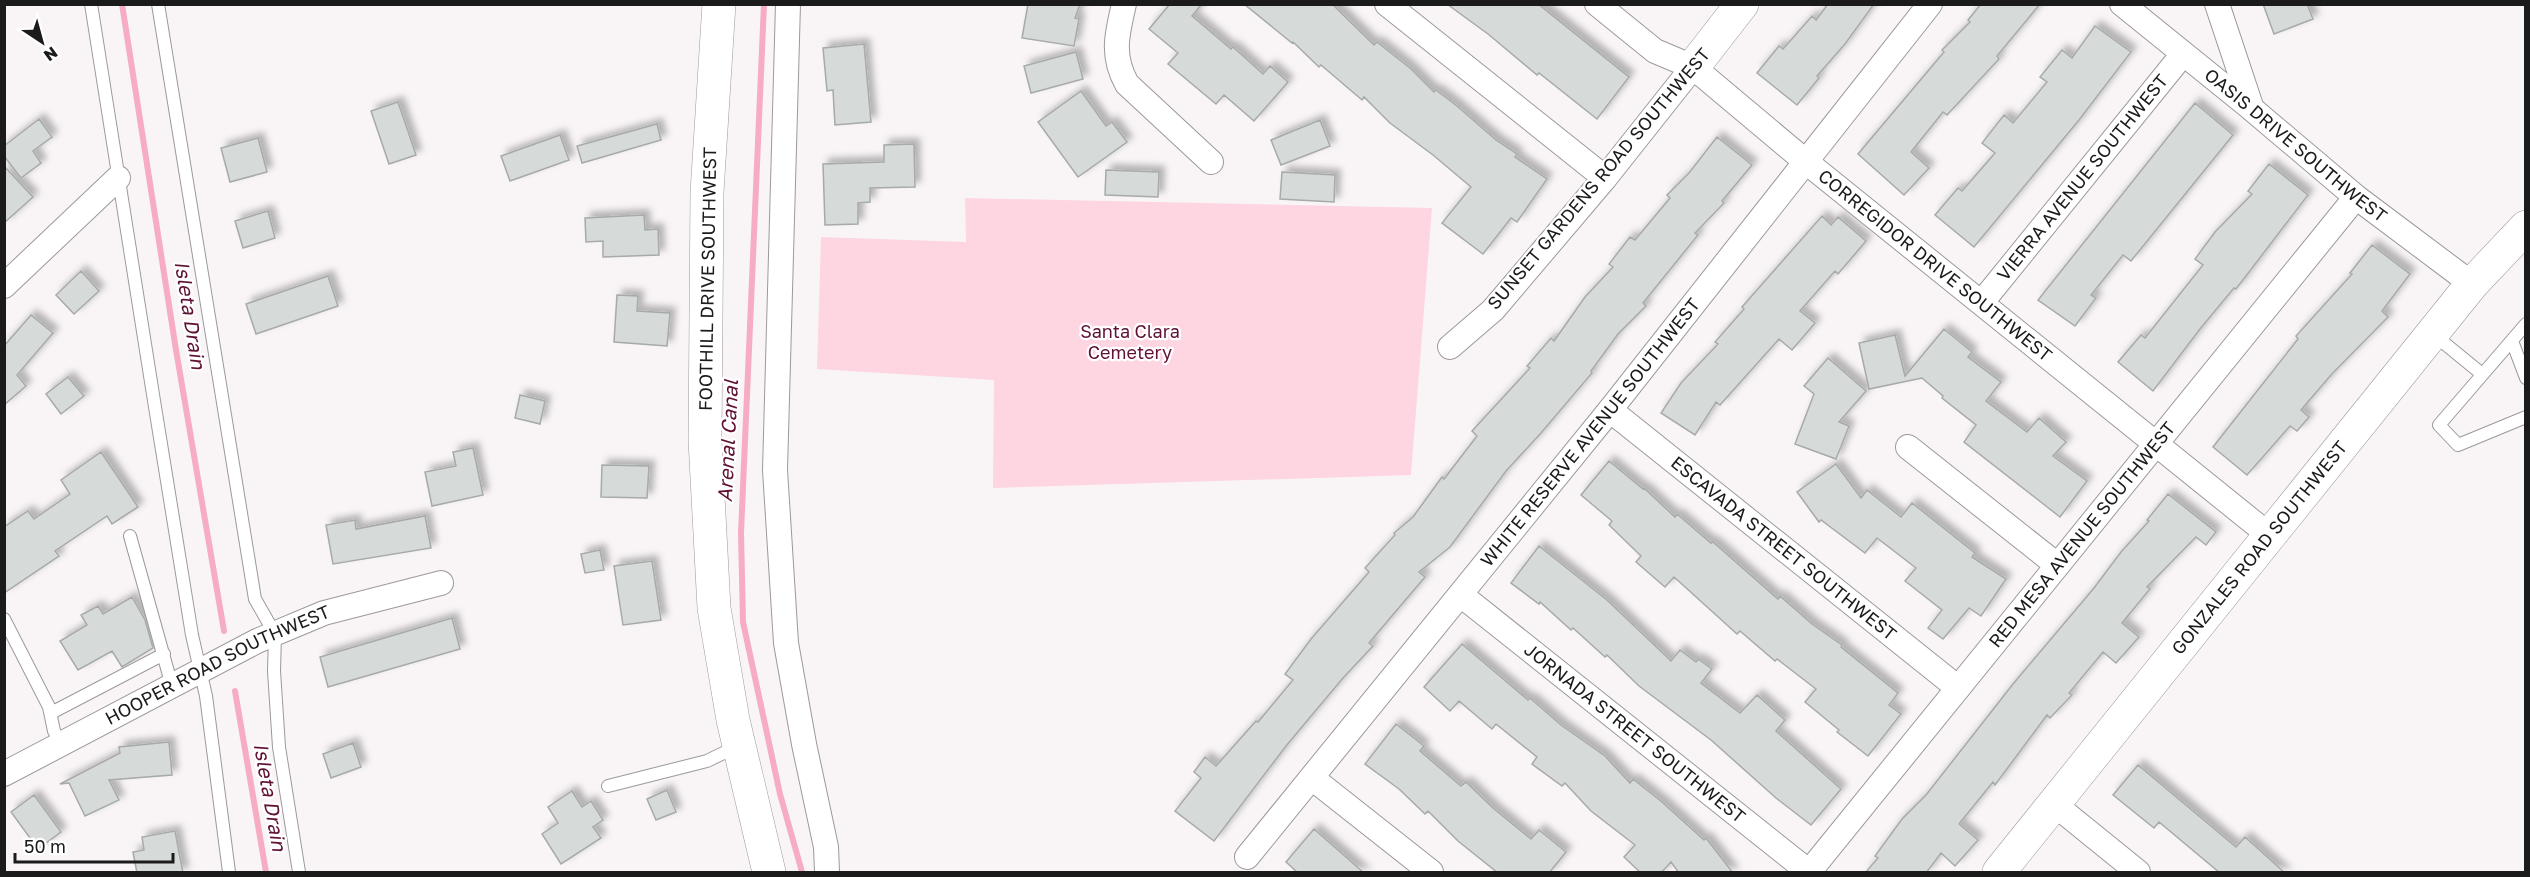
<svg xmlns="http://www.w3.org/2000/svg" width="2530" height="877" font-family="'Golos Text',sans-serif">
<defs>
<filter id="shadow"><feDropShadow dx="5.5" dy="-5.5" stdDeviation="3" flood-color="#0004"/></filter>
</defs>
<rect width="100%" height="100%" fill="#f9f5f6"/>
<!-- green -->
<path fill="#fdd6e2" d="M965,198L1432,208L1411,475L993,488L994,380L817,369L821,237L966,242Z"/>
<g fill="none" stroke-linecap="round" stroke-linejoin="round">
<!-- stream -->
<path stroke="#f6adc4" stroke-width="6" d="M122,4L176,350L224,631
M764,4L741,533L743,622L780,794L802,872
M235,691L266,872"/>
</g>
<!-- building -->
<path fill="#d6dad9" stroke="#a6aaa9" stroke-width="1.5" filter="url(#shadow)" d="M1028,4H1080L1075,18L1079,19L1074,46L1022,38Z
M1170,4H1202L1192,16L1231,49L1233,47L1263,74L1270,66L1288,82L1254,121L1224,95L1216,104L1168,64L1178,53L1149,29Z
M1244,4H1332L1374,45L1377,42L1410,68L1434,92L1436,90L1457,106L1496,140L1517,154L1515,157L1547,179L1517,222L1511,218L1483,254L1442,223L1471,187L1433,155L1390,123L1364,97L1362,100L1321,65L1319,67L1293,42L1292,43Z
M1447,4H1538L1629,77L1597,119L1539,73L1537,75L1488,34Z
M1828,4H1874L1845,44L1817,76L1819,78L1797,105L1757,73L1779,46L1783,49L1812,16L1816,20Z
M1981,4H2040L1997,56L1999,59L1947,115L1943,112L1911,152L1929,168L1904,195L1858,154L1944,52L1942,50L1970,22L1968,20Z
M2263,4H2307L2313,19L2274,34Z
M2095,26L2131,52L2079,120L1974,247L1935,215L1958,188L1962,191L1995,153L1982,143L2004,115L2013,123L2047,82L2040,77L2062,50L2072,58Z
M864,44L871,122L835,125L833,90L827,91L823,48Z
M1076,52L1083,79L1031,93L1024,66Z
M1081,91L1106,126L1112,122L1127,142L1078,177L1038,122Z
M398,102L416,155L389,164L371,111Z
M2195,103L2233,135L2131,261L2123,255L2091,295L2096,298L2075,326L2038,300Z
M39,119L52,137L33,151L41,163L21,178L4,156V146Z
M1320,120L1330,146L1281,165L1271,140Z
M657,124L661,140L582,163L577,146Z
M560,135L569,160L510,181L501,156Z
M1717,137L1752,165L1722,201L1724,203L1695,233L1698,235L1643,303L1646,306L1618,334L1591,371L1592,373L1541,433L1506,471L1450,547L1419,572L1425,577L1369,643L1373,646L1343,678L1286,746L1214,841L1175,811L1201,778L1194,772L1205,757L1216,766L1256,721L1258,722L1293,680L1285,674L1311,639L1369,572L1365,568L1395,535L1394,533L1413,517L1442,477L1444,479L1477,436L1472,431L1530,368L1527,366L1551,338L1554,341L1585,297L1613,267L1609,264L1630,237L1635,240L1670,198L1667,195L1689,173Z
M258,138L267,172L230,182L221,148Z
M914,144L915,187L870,188V202L858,203V224L825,225L823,164L884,162V145Z
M2269,164L2308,195L2236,289L2234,288L2200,329L2153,391L2118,362L2141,335L2145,338L2203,265L2195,259L2215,232L2252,194L2248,191Z
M4,166L33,197L4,223Z
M1106,170L1159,172L1158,197L1105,195Z
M1282,172L1335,175L1334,202L1280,199Z
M268,211L275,238L243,248L235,221Z
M644,215L645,230L658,229L659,255L603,257V241L586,242L585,218Z
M1822,216L1831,225L1838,217L1866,241L1838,274L1835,271L1800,311L1815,323L1792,350L1779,339L1720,405L1716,402L1695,435L1661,413L1681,383L1718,344L1715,342L1744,309L1742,307Z
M2372,245L2410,274L2382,311L2388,317L2331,375L2301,410L2309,417L2297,431L2290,426L2247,475L2213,447L2298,339L2296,336L2352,274L2350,273Z
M81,271L99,291L74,314L56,295Z
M328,276L338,306L256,334L246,304Z
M617,295L638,296L637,311L670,313L667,346L614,342Z
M31,315L53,333L17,375L26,386L4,405V346Z
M1944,329L1972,352L1968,357L2001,382L1986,401L2027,432L2039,418L2066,442L2053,456L2087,481L2060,517L1964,442L1976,425L1942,398L1943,396L1922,378L1869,389L1859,343L1895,335L1905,376Z
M1828,358L1866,391L1839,422L1849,426L1836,459L1795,444L1814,394L1804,386Z
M68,377L84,396L61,414L46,394Z
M520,395L545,401L540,424L515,418Z
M473,448L483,495L432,506L425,472L456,466L453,452Z
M101,452L138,507L112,524L107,516L55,551L59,556L4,593V527L28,511L34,519L70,494L61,480Z
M1609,461L1643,489L1644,488L1675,517L1677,514L1711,543L1713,542L1778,599L1780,596L1812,624L1842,645L1841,647L1898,693L1889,705L1901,714L1868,756L1837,732L1839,730L1805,702L1816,689L1777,659L1775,661L1740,631L1737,634L1674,577L1665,587L1636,562L1641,556L1609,525L1612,521L1581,495Z
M1836,464L1861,498L1867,490L1901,517L1912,503L1975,553L1972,557L2006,579L1981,616L1969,608L1943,639L1928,628L1942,610L1905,581L1916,568L1877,538L1865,553L1821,520L1819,522L1797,492Z
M602,465L649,466L647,498L601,497Z
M2168,494L2216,532L2206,545L2196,537L2147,587L2150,589L2122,623L2139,637L2116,663L2103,652L2069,693L2072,695L2050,718L2047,715L1995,785L1993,782L1959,824L1978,840L1955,866L1941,853L1926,873H1865L1878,858L1875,856L1902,819L1926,795L2013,684L2094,588L2121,552L2149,521L2147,520Z
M425,516L431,548L333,564L326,525L355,520L356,529Z
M1539,546L1607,600L1671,661L1680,650L1696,662L1698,659L1712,669L1701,683L1740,713L1757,695L1785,720L1776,731L1841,789L1811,825L1776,798L1711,740L1639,686L1607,655L1605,657L1573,628L1571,630L1540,602L1539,604L1511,583Z
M600,550L604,570L585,573L581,554Z
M652,561L661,620L623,625L614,566Z
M132,597L145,620L153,648L122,667L112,651L78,670L60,641L87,625L81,615L98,606L103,614Z
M452,618L460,649L328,687L320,657Z
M1462,644L1528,700L1530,698L1561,725L1605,756L1630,783L1633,779L1662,802L1704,840L1706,838L1733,873H1679L1671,862L1661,873H1641L1624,857L1635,845L1591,811L1565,783L1562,786L1532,764L1537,757L1496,724L1492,729L1459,701L1450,711L1424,687Z
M1396,724L1424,746L1420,751L1461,786L1466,782L1493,808L1531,839L1539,830L1566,852L1549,873H1498L1458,841L1428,811L1425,814L1399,789L1365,764Z
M169,742L172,775L109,780L119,800L85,816L69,783L60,784L120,753L119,747Z
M353,743L361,767L331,778L323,754Z
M2138,765L2236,847L2245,837L2285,873H2220L2159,822L2154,828L2113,795Z
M667,790L676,812L656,820L647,799Z
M572,791L582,807L591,801L603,820L593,827L601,838L561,864L542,834L558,823L548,807Z
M34,795L61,832L38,849L11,812Z
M1314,829L1364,873H1298L1286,862Z
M175,831L183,873H137L133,852L144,850L142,837Z"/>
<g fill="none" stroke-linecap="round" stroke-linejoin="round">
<defs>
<path id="lane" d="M91,4L155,407L192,635L206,696L229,872
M158,4L255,599L275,634L274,671L279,747L299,872
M2526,324L2439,425L2458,445L2526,417
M2433,334L2482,374
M2512,341L2526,378
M130,536L172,686
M4,619L49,707L54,731L61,744
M51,713L164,654
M608,786L707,761L738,746"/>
<g id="street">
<path d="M788,4L775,470L786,643L804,744L826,847L827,872"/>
<path d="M1124,4C1117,34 1111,56 1127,84L1211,162"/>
<path d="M1387,4L1605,178"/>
<path id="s1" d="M1597,4L1655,51L1693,67L1805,161L2269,535"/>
<path id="s2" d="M2122,4L2252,109L2356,197L2472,284"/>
<path d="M2217,4L2252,109"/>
<path d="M4,286L118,178"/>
<path id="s3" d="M1982,302L2183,54"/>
<path d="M1450,347L1493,310L1605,178L1693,67"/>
<path id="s4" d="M1610,410L1958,688"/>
<path d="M1908,447L2057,565"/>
<path id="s5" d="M1461,595L1809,872"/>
<path id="s6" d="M4,774L257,641L324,613L441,583"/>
<path d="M1312,778L1431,872"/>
<path d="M2054,804L2138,872"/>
<path id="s7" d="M1247,857L1610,410L1930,4"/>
<path id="s8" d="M1809,872L2356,197"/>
</g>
<g id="secondary">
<path d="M719,4L707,192L705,440L714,608L733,720L769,872"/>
<path d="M1693,67L1742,4"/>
<path id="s9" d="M1999,872L2472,284L2526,227"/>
</g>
</defs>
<!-- lane casing -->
<use href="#lane" stroke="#9d999a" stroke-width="14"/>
<!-- street casing -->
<use href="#street" stroke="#9d999a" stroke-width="26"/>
<!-- secondary casing -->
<use href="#secondary" stroke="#9d999a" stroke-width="34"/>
<!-- lane -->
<use href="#lane" stroke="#fff" stroke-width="12"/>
<!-- street -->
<use href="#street" stroke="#fff" stroke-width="24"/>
<!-- secondary -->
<use href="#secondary" stroke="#fff" stroke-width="33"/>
</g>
<g text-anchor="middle" stroke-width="4.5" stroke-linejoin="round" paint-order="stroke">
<!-- street labels -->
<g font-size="18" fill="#1c1b1b" stroke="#fff">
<text dy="6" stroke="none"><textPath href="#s2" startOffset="224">OASIS DRIVE SOUTHWEST</textPath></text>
<text dy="6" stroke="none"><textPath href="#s3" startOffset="160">VIERRA AVENUE SOUTHWEST</textPath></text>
<text transform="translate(1599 179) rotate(-50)" y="6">SUNSET GARDENS ROAD SOUTHWEST</text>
<text dy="6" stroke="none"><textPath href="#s1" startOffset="429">CORREGIDOR DRIVE SOUTHWEST</textPath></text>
<text transform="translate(708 279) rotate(-89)" y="6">FOOTHILL DRIVE SOUTHWEST</text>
<text dy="6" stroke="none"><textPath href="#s7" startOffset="546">WHITE RESERVE AVENUE SOUTHWEST</textPath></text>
<text dy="6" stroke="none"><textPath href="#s8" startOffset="434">RED MESA AVENUE SOUTHWEST</textPath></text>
<text dy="6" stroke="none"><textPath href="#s9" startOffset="416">GONZALES ROAD SOUTHWEST</textPath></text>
<text dy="6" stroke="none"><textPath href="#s4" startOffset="222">ESCAVADA STREET SOUTHWEST</textPath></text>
<text dy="6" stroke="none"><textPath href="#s6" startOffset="240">HOOPER ROAD SOUTHWEST</textPath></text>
<text dy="6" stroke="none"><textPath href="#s5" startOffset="222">JORNADA STREET SOUTHWEST</textPath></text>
</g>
<!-- park labels -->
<g font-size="18" fill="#601135" stroke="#fff">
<text x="1130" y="338">Santa Clara<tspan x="1130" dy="21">Cemetery</tspan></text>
</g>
<!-- water labels -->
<g font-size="20" font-style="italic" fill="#601235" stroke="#fff">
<text transform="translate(190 315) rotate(81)" y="7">Isleta Drain</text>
<text transform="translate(728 441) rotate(-87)" y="7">Arenal Canal</text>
<text transform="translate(270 797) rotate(80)" y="7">Isleta Drain</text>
</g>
</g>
<!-- border -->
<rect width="2530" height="877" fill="none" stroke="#1c1b1b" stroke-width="12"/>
<!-- north arrow -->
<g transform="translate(42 42) rotate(144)" stroke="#ffffff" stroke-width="4.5" paint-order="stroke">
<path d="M0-4.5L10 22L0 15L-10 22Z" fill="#1c1b1b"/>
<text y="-9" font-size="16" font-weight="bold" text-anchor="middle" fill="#1c1b1b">N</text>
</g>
<!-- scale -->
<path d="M15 853v9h158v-9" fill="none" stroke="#1c1b1b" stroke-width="3"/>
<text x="24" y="853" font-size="18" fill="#1c1b1b" stroke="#ffffff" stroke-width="4.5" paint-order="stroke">50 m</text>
</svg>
